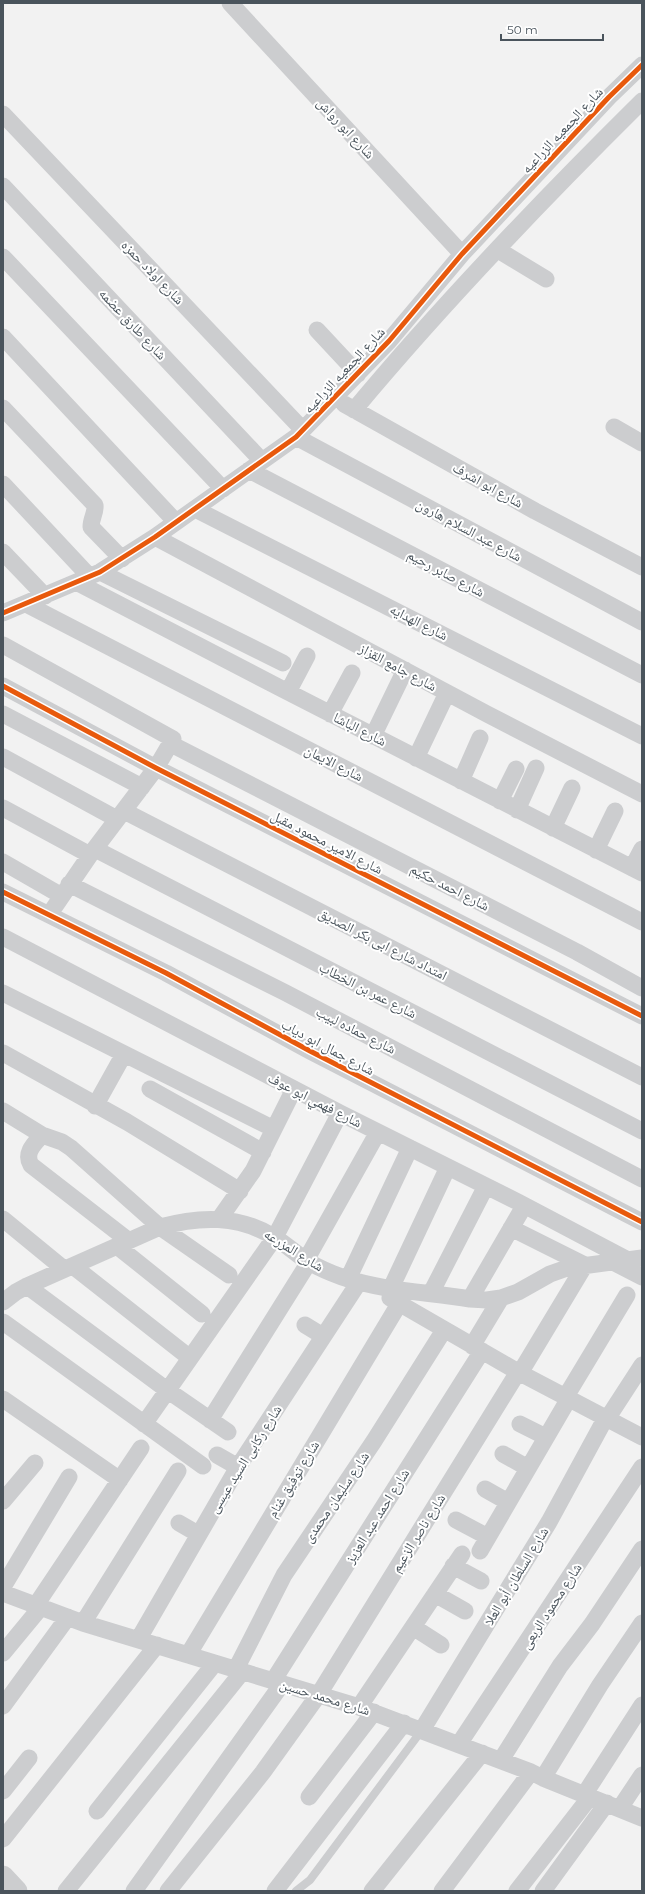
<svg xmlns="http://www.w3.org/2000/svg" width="645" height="1894" font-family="Montserrat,'Noto Naskh Arabic',sans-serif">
<rect width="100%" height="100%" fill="#f2f2f2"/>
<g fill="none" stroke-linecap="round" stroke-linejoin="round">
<!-- service -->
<path stroke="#cccdcf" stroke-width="8" d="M296,1891L310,1880L422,1730"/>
<!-- minor -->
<path stroke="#cccdcf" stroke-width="17" d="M230,3L462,254
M3,114L303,430
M3,186L262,461
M498,250L546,279
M3,257L223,489
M317,330L358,374
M3,337L175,521
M344,404L535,511L642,567
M3,408L95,505C96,513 91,518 91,527L122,559
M354,410C444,302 542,200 642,101
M614,427L642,443
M296,437L642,622
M249,470L642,675
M3,484L90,577
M195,509L642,736
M155,537L487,714L642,794
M3,552L45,596
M100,572L283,663
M78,583L288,692L642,873
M26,604L642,922
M3,613L100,572L155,537L296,437L389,341L462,254L609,97L642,65
M3,645L173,739L156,768L90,855L49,915
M3,686L156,768L642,1016
M288,692L307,656
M3,714L142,787
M330,714L352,673
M373,736L405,670
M171,744L577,952L642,988
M3,757L117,819
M416,758L447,693
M461,781L480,738
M500,801L516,769
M3,808L90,855
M517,810L536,768
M124,811L642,1077
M553,828L572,788
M95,849L642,1131
M596,850L615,811
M3,862L62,896
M632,868L642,849
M69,884L284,992L642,1179
M3,892L166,973L310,1051L642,1222
M3,937L340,1113L518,1202L628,1260
M3,993L274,1129
M3,1053L127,1122L240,1191
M150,1089L263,1152
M95,1106L124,1054
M3,1111L42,1135L62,1142L71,1148L160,1227L229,1275
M42,1135C34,1144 24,1153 31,1165L129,1241
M220,1218L253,1171L294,1089
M3,1219L64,1269
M511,1228L585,1265L520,1373
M117,1246L202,1314
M306,1260L378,1132
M613,1262L642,1277
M73,1266L190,1358
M348,1279L410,1148
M27,1286L167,1390L228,1432
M391,1288L448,1167
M431,1293L486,1186
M390,1298L520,1373L642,1437
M470,1299L524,1206
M3,1302L16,1292L27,1286L160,1227C200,1216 238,1215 274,1237C286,1244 297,1255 309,1262C319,1268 331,1273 342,1277C383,1291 428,1292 470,1299L487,1300L501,1298L518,1292L550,1274L567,1268L642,1258
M3,1322L203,1466
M305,1325L323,1336
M472,1346L501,1298
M565,1398L627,1295
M3,1399L120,1480
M607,1419L642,1365
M210,1420L309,1262
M144,1424L275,1237L340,1113
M520,1424L546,1437
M503,1454L528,1468
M217,1455L238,1467
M485,1489L508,1502
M3,1501L35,1463
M456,1520L488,1537
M179,1523L198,1534
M480,1551L568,1400
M453,1566L481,1581
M3,1587L69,1477
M3,1593L83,1623L359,1707L531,1772L543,1778L642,1818
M435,1594L465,1611
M36,1605L141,1448
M83,1623L178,1471
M413,1627L441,1645
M138,1640L238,1467L359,1282
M3,1653L41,1607
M188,1655L399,1304
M236,1669L284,1575L374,1441L444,1330
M273,1681L482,1351
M3,1706L68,1617
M359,1707L462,1554
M422,1730L549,1522L605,1419
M459,1744L642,1467
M501,1760L560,1666L592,1624L642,1549
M543,1778L600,1685L642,1623
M3,1791L29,1758
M584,1795L642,1705
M309,1797L374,1712
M620,1808L642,1775
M97,1811L215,1663
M3,1839L157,1645
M66,1891L243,1671
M134,1891L282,1684
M168,1891L263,1772L319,1694L518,1372
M275,1891L404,1723
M372,1891L482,1753
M442,1891L531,1772
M517,1891L590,1797
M543,1891L607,1803"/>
<!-- tertiary -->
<path stroke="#cccdcf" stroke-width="21" d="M3,1876L17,1891"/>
<defs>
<path id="cycleway" d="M3,613L100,572L155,537L296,437L389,341L462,254L609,97L642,65
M3,686L156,768L642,1016
M3,892L166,973L310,1051L642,1222"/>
</defs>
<!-- cycleway casing -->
<use href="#cycleway" stroke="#fff" stroke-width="8"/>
<!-- cycleway -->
<use href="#cycleway" stroke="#e8590c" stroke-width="5"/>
</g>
<g text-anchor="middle" stroke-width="4" stroke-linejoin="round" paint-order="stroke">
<!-- street labels -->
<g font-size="14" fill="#4a545c" stroke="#fff">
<text transform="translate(346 128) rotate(47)" y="5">شارع ابو رواش</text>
<text transform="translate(562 130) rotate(-47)" y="5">شارع الجمعيه الزراعيه</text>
<text transform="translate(153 272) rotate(46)" y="5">شارع اولاد حمزه</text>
<text transform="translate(133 324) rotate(47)" y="5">شارع طارق عضمه</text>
<text transform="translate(344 370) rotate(-47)" y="5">شارع الجمعيه الزراعيه</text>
<text transform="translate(488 485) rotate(29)" y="5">شارع ابو اشرف</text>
<text transform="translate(469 530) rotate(28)" y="5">شارع عبد السلام هارون</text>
<text transform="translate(446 573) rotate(28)" y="5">شارع صابر رحيم</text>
<text transform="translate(419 622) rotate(27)" y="5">شارع الهدايه</text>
<text transform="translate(398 667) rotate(28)" y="5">شارع جامع القزاز</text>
<text transform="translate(360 729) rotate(27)" y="5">شارع الباشا</text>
<text transform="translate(334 763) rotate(27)" y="5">شارع الايمان</text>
<text transform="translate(327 842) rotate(27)" y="5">شارع الامير محمود مقبل</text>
<text transform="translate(450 887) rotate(27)" y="5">شارع احمد حكيم</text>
<text transform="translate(383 944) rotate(27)" y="5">امتداد شارع ابى بكر الصديق</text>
<text transform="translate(368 990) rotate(27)" y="5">شارع عمر بن الخطاب</text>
<text transform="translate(356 1030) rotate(27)" y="5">شارع حماده لبيب</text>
<text transform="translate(328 1047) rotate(28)" y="5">شارع جمال ابو دياب</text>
<text transform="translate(315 1100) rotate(27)" y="5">شارع فهمي ابو عوف</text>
<text transform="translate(294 1250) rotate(32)" y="5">شارع المزرعه</text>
<text transform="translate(245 1459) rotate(-58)" y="5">شارع ركابى السيد عيسى</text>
<text transform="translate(293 1479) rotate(-59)" y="5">شارع توفيق غنام</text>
<text transform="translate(336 1497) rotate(-56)" y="5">شارع سليمان محمدى</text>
<text transform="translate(377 1516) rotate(-58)" y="5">شارع احمد عبد العزيز</text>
<text transform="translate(418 1533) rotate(-58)" y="5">شارع ناصر الزعيم</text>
<text transform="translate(516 1576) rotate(-59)" y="5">شارع السلطان أبو العلا</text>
<text transform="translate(551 1606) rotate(-57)" y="5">شارع محمود الربعى</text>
<text transform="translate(325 1697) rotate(17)" y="5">شارع محمد حسين</text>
</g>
</g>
<!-- border -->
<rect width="645" height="1894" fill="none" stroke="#4a545c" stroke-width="8"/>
<!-- scale -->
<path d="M501 34v6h102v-6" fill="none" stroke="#4a545c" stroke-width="2"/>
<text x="507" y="34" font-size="12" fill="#4a545c" stroke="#ffffff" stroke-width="3" paint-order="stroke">50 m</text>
</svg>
